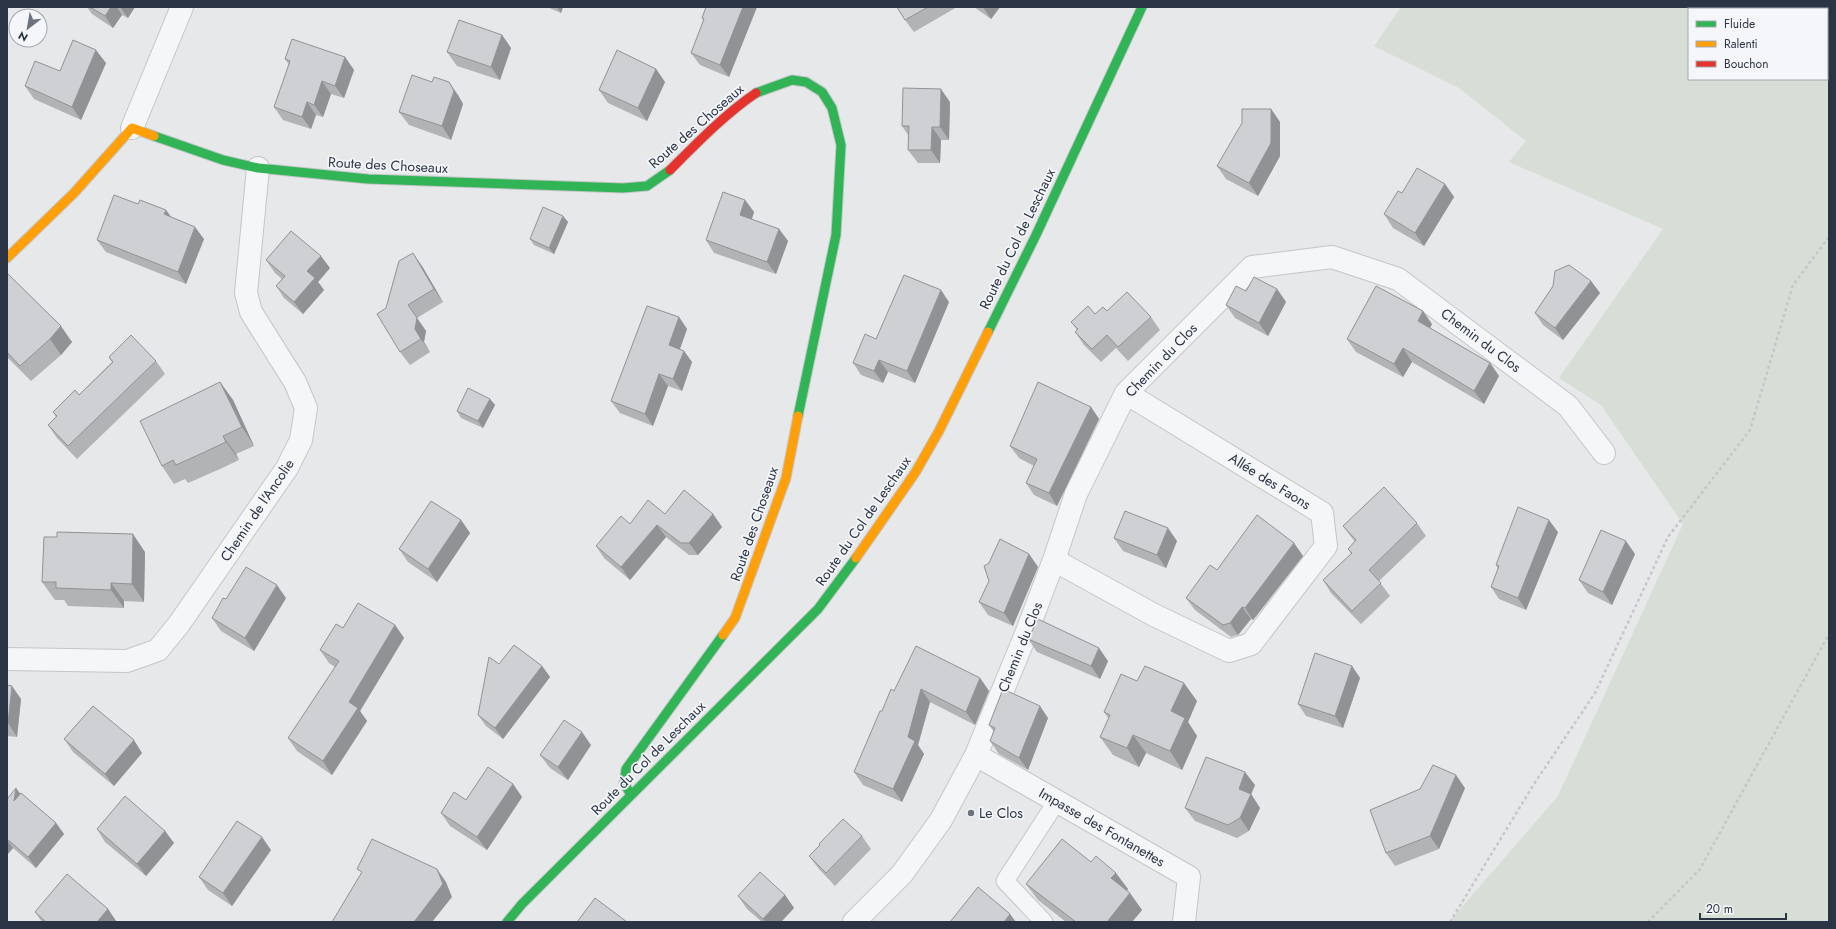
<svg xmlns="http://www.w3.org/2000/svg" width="1836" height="929" font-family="Jost,sans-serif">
<rect width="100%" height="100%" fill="#e6e8ea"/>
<!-- green -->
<path fill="#d6ded6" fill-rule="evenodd" d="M1401,7H1829V922H1449L1558,796L1683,524L1601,405L1559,378L1663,229L1509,162L1526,141L1459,88L1374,46ZM1689,9H1827V79H1689Z"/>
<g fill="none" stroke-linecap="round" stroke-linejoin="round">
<defs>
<path id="lane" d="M1044,922L1005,881L1057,801"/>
<path id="street" d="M132,128L182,7
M1054,560L1154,615L1229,651L1251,644L1326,546L1322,513L1126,393
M7,659L127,661L158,650L179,624L287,468L301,440L306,408L295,382L251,312L246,293L258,168
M976,755L1189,877L1184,922
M854,922L902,874L941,820L976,755L1026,634L1054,560L1076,494L1126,393L1252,267L1332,257L1398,279L1568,406L1604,453"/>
<path id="fast" d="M756,93L792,80L806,82L822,92L832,108L841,145L836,235L798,416
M154,136L223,160L258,168L368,179L623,188L647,186L670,170
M988,332L1036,235L1142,7
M631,795L624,783L626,769L723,635
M507,922L522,904L818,609L856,558"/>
<path id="slow" d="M7,258L74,193L132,128L154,136
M856,558L915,473L939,431L988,332
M723,635L735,618L786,478L798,416"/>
<path id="jam" d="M670,170C697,143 725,114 756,93"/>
</defs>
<!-- lane casing -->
<use href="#lane" stroke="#c4c6c8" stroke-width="19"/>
<!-- street casing -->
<use href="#street" stroke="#c4c6c8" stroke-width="24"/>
<!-- fast casing -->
<use href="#fast" stroke="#c4c6c8" stroke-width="11"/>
<!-- slow casing -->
<use href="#slow" stroke="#c4c6c8" stroke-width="11"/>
<!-- jam casing -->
<use href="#jam" stroke="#c4c6c8" stroke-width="11"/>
<!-- path -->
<path stroke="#c5c6ca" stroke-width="2.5" stroke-dasharray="3 3" stroke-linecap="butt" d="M1450,922L1534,784L1595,693L1668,537L1750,430L1793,285L1829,237
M1648,922L1700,869L1829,634"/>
<!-- lane -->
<use href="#lane" stroke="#f5f6f7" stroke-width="17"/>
<!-- street -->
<use href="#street" stroke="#f5f6f7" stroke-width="22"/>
<!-- fast -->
<use href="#fast" stroke="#30b455" stroke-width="9"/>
<!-- slow -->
<use href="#slow" stroke="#ff9f0a" stroke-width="9"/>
<!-- jam -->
<use href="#jam" stroke="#e5322d" stroke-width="9"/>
</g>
<!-- wall -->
<path fill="#b1b3b5" d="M87,7H135L128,18L122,15L113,28L92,14Z
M547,7H563L561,13Z
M706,7H757L729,77L700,65L691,53L704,21L702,18Z
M897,7H957L914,32L905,20Z
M974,7H1000L991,19Z
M502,35L511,48L500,80L457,66L447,52Z
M345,57L354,70L344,98L331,94L323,117L316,115L311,129L283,120L274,107L289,65L285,59Z
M106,63L81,120L34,99L25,86L60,71Z
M656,69L665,82L647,121L608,103L599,90Z
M458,95L463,104L451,140L409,125L399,112Z
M950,102L949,140H941L940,163H918L908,150V135L902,126Z
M1271,109L1280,122V156L1258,196L1226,179L1217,166Z
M1445,184L1454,197L1424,246L1393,228L1384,214L1402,193Z
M745,200L754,212L752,219L779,229L788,241L776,274L714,253L706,240Z
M563,216L568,222L554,254L534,245L530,239Z
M204,239L186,284L106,252L97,240Z
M266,260L330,268L318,282L324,290L303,314L284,298L276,286L282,279L275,273Z
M422,266L443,302L417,318L426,331L424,342L430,352L410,365L400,352L386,308Z
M7,273L72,342L61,355L31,381L7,357Z
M1591,281L1600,293L1563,340L1543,325L1535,313L1553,286Z
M1277,289L1286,302L1268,336L1235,318L1226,305L1246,291Z
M949,302L915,383L888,372L883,383L861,375L853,363L876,339Z
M1107,311L1151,317L1160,330L1128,361L1116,348L1101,362L1084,345L1075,332L1077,330L1071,322L1095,314Z
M679,317L687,329L680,349L684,351L692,362L682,391L668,386L653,426L620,413L611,401Z
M1432,324L1430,328L1490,363L1499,376L1484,404L1412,362L1403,377L1356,352L1347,339Z
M109,357L156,361L165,374L77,459L57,438L48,425L56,417L53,412L79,395L112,362Z
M220,382L233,400L254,446L236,454L239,460L220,469L188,483L185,479L174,484L162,466Z
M490,399L495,405L483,428L461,418L457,411Z
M1091,407L1099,419L1057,506L1034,495L1026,483L1034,466L1019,458L1010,446Z
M665,514H713L722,527L698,555H689L666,537L630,580L604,558L596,546L630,524Z
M461,520L470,533L437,582L408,562L399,549Z
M1417,523L1426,536L1379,581L1390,596L1361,624L1331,593L1323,580L1351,554L1348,549L1355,542L1343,526Z
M1558,532L1526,610L1499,599L1491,587L1498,569L1496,565Z
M1114,538L1177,541L1166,568L1123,551Z
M1294,543L1303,556L1253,620L1251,619L1238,635L1231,637L1195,610L1186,598L1217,570Z
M145,552L144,602L124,601V608L68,606L64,600H55L42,582Z
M1029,554L1038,567L1013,626L988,615L979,602Z
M1635,554L1612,605L1588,593L1579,580Z
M286,598L254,651L221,631L212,618Z
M395,625L404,638L360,711L367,721L332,775L297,751L288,738L335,667L329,663L320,650L343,628Z
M1028,639L1108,661L1100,679L1037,652Z
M542,666L550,677L503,739L486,726L478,715Z
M1352,666L1360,678L1343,728L1306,716L1298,704Z
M980,678L989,691L975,725L930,702L918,745L924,754L902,802L863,785L854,772L894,691Z
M1137,681L1197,701L1188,722L1197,736L1182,770L1146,753L1139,767L1113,755L1100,737L1109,719L1104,712Z
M7,685L21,699L17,737L7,736Z
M1048,718L1028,770L999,754L990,741L994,732L989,725Z
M64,739L142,753L114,786L73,752Z
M591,745L568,780L550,768L540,755Z
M513,784L522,797L487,850L450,826L441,813L466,800Z
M1255,785L1251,794L1260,808L1249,831L1237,838L1195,821L1185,808Z
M1465,788L1439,849L1395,866L1386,853Z
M20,794L56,823L64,834L36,868L13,848L7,855V799Z
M97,829L165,831L174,843L146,876L105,842Z
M862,836L871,849L835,886L819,869L809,856L820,845L819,844Z
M271,850L232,906L208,890L199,877Z
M1091,862L1128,889L1127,891L1142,910L1132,922H1066L1038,900L1026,884Z
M785,895L794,908L781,922H762L747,909L738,896Z
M108,909L116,921L115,922H42L35,912Z"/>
<!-- shaded-wall -->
<path fill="#909294" d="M111,7H117L122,15L113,28L105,16Z
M120,7H135L128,18Z
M557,7H563L561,13Z
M743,7H757L729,77L720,65Z
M983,7H1000L991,19Z
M502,35L511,48L500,80L491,67Z
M96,50L106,63L81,120L72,107Z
M345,57L354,70L344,98L335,86Z
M656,69L665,82L647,121L638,108Z
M322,81L331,94L323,117L314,105Z
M449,82L458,95L463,104L451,140L442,126Z
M941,89L950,102L949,140L940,127Z
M307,102L316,115L311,129L302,117Z
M1271,109L1280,122V156L1258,196L1249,183Z
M932,127L941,140L940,163L931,150Z
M1445,184L1454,197L1424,246L1415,233Z
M745,200L754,212L749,227L740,215Z
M166,210L175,222L164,214Z
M563,216L568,222L554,254L549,248Z
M195,227L204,239L186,284L178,272Z
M779,229L788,241L776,274L767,262Z
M413,253L422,266L443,302L434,289Z
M321,256L330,268L318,282L324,290L303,314L294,302L307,271Z
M1591,281L1600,293L1563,340L1555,328Z
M1277,289L1286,302L1268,336L1259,323Z
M941,290L949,302L915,383L907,371Z
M1423,311L1432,324L1427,334L1418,321Z
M679,317L687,329L677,357L669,345Z
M417,318L426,331L424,342L430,352L421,339L415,329Z
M61,326L72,342L61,355L50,339Z
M1403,348L1412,362L1403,377L1394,364Z
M684,351L692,362L682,391L673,379Z
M879,360L888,372L883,383L874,371Z
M1490,363L1499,376L1484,404L1474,391Z
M659,374L668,386L653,426L645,414Z
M220,382L233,400L254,446L242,427Z
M490,399L495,405L483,428L478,421Z
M1091,407L1099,419L1057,506L1049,493Z
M223,436L236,454L239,460L226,442Z
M713,514L722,527L698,555L689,543Z
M461,520L470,533L437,582L428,569Z
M1549,520L1558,532L1526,610L1518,598Z
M657,525L666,537L630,580L621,567Z
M1168,528L1177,541L1166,568L1157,555Z
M133,534L145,552L144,602L132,584Z
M1626,541L1635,554L1612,605L1603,592Z
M1294,543L1303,556L1253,620L1245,608Z
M1029,554L1038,567L1013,626L1004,613Z
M111,583L124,601V608L111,590Z
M277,585L286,598L254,651L245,638Z
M1242,607L1251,619L1238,635L1230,623Z
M395,625L404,638L360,711L367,721L332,775L323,761L349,702Z
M1099,648L1108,661L1100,679L1091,666Z
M542,666L550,677L503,739L495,728Z
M1352,666L1360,678L1343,728L1335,716Z
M980,678L989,691L975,725L966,712Z
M1184,683L1197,701L1188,722L1197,736L1182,770L1170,751L1171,711Z
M12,686L21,699L17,737L8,723Z
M921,689L930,702L918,745L924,754L902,802L893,789Z
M1040,706L1048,718L1028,770L1019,758Z
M582,732L591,745L568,780L558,767Z
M1133,735L1146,753L1139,767L1127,748Z
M134,740L142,753L114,786L105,774Z
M1245,772L1255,785L1250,797L1251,794L1260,808L1249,831L1240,818L1239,789Z
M1456,775L1465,788L1439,849L1430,836Z
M513,784L522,797L487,850L477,837Z
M16,788L24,799L14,801Z
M56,823L64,834L36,868L28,857Z
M165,831L174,843L146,876L137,864Z
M262,837L271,850L232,906L223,893Z
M7,840L13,848L7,855Z
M437,869L446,882L452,897L432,922H414Z
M1116,873L1128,889L1123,895L1111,878Z
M1130,893L1142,910L1132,922H1107Z
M785,895L794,908L781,922H766L763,919Z
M108,909L116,921L115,922H97Z
M1010,914L1016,922H1004Z"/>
<!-- building -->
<path fill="#ced0d3" stroke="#909294" d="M90,7H111L105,16Z
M706,7H743L720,65L691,53L704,19L702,18Z
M897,7H928L905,20Z
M459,20L502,35L491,67L447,52Z
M292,39L345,57L335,86L322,81L314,105L307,102L302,117L274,107L290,61L285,59Z
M73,40L96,50L72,107L25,86L35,61L60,71Z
M617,50L656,69L638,108L599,90Z
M412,75L432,82L434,77L449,82L454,91L442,126L399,112Z
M903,88L941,89L940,127H932L931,150H908L909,126H902Z
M1242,109H1271V143L1249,183L1217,166L1242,123Z
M1417,168L1445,184L1415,233L1384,214L1398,191L1402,193Z
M723,192L745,200L740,215L779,229L767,262L706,240Z
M114,195L138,204L140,200L166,210L164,214L195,227L178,272L97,240Z
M543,207L563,216L549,248L530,239Z
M291,231L321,256L307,271L315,278L294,302L276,286L285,276L266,260Z
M413,253L434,289L408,305L417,318L415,329L421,339L400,352L377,314L386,308L399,261Z
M1569,265L1591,281L1555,328L1535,313L1553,286L1555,271Z
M7,273L61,326L50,339L20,366L7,352Z
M904,275L941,290L907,371L879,360L874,371L853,363L865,334L876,339Z
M1254,277L1277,289L1259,323L1226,305L1236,286L1246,291Z
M1376,286L1423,311L1418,321L1490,363L1474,391L1403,348L1394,364L1347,339Z
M1127,292L1151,317L1118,347L1107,335L1092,349L1075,332L1078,329L1071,322L1088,306L1095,314L1103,307L1107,311Z
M647,306L679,317L669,345L684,351L673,379L659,374L645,414L611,401Z
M131,335L156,361L68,446L48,425L57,416L53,412L75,390L79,395L113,362L109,357Z
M220,382L242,427L223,436L226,442L207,451L176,465L173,460L162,466L140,421Z
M1038,382L1091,407L1049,493L1026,483L1037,459L1010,446Z
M468,388L490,399L478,421L457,411Z
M1384,487L1417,523L1369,570L1381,583L1352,611L1323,580L1352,553L1348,549L1356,540L1343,526Z
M684,490L713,514L689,543H681L657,525L621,567L596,546L621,516L630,524L648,500L665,514Z
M431,501L461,520L428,569L399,549Z
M1518,507L1549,520L1518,598L1491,587L1499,566L1496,565Z
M1125,511L1168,528L1157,555L1114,538Z
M1257,515L1294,543L1245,608L1242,607L1230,623L1223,625L1186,598L1210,565L1217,570Z
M1601,530L1626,541L1603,592L1579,580Z
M57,532L133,534L132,584L111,583V590L56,588V582H42L44,537H57Z
M1000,539L1029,554L1004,613L979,602L989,581L984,566L989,563Z
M246,567L277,585L245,638L212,618L223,598L226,599Z
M358,603L395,625L349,702L358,708L323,761L288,738L339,661L320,650L336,624L343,628Z
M1038,619L1099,648L1091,666L1028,639Z
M514,645L542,666L495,728L478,715L489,657L499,664Z
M916,646L980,678L966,712L921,689L908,737L915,741L893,789L854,772L880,711H882L891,689L894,691Z
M1315,653L1352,666L1335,716L1298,704Z
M1145,666L1184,683L1171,711L1185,718L1170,751L1133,735L1127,748L1100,737L1110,715L1104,712L1121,674L1137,681Z
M7,685L12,686L8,723H7Z
M1003,689L1040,706L1019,758L990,741L995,728L989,725Z
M93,706L134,740L105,774L64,739Z
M564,720L582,732L558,767L540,755Z
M1206,757L1245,772L1239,789L1251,794L1240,818L1228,825L1185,808Z
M1433,765L1456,775L1430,836L1386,853L1370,810L1420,789Z
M488,767L513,784L477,837L441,813L454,792L466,800Z
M16,788L14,801L21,793L56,823L28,857L7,839V799Z
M125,796L165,831L137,864L97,829Z
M843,819L862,836L826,873L809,856L820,845L819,844Z
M237,821L262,837L223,893L199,877Z
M372,839L437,869L443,884L414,922H332L362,872L357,869Z
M1062,839L1091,862L1096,856L1116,873L1111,878L1130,893L1107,922H1076L1026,884Z
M760,872L785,895L763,919L738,896Z
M67,874L108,909L97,922H46L35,912Z
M978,887L1010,914L1004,922H950Z
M595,898L627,922H577Z"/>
<!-- markers -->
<circle fill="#6c737f" stroke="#f4f6f9" stroke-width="1.5" cx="971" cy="813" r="4"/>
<g text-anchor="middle" stroke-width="3.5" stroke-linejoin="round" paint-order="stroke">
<!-- street labels -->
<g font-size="14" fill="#2b3445" stroke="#f4f6f9">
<text transform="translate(696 126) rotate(-41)" y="5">Route des Choseaux</text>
<text transform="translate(388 165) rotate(3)" y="5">Route des Choseaux</text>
<text transform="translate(1017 239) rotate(-64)" y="5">Route du Col de Leschaux</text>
<text transform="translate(1481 340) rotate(37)" y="5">Chemin du Clos</text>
<text transform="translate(1161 360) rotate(-46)" y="5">Chemin du Clos</text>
<text transform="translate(1270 481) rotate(32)" y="5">Allée des Faons</text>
<text transform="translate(257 510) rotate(-56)" y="5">Chemin de l'Ancolie</text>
<text transform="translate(863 521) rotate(-55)" y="5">Route du Col de Leschaux</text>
<text transform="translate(754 524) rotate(-71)" y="5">Route des Choseaux</text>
<text transform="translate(1020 647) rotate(-68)" y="5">Chemin du Clos</text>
<text transform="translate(648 758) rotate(-45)" y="5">Route du Col de Leschaux</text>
<text transform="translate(1102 827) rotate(30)" y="5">Impasse des Fontanettes</text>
</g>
<!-- poi labels -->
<g font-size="14" fill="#2b3445" stroke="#f4f6f9" text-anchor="start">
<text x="979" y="818">Le Clos</text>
</g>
</g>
<!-- border -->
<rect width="1836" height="929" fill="none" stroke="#2b3445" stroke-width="16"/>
<!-- legend -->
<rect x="1688" y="8" width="140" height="72" fill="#f4f6f9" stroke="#a4a8b1"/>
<rect x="1696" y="21" width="20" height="6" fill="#30b455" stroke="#a4a8b1"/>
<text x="1724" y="28" font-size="12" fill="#2b3445">Fluide</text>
<rect x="1696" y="41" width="20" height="6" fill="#ff9f0a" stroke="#a4a8b1"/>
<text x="1724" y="48" font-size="12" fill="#2b3445">Ralenti</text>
<rect x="1696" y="61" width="20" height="6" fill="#e5322d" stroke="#a4a8b1"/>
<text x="1724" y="68" font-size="12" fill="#2b3445">Bouchon</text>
<!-- north arrow -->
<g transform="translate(28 28) rotate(211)"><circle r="19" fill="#f4f6f9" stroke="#a4a8b1"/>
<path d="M0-3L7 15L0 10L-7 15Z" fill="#6c737f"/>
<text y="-6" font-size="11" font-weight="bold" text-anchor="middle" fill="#2b3445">N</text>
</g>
<!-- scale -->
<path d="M1700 913v6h86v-6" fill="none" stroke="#2b3445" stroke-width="2"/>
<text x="1706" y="913" font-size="12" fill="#2b3445" stroke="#f4f6f9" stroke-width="3" paint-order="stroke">20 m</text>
</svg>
